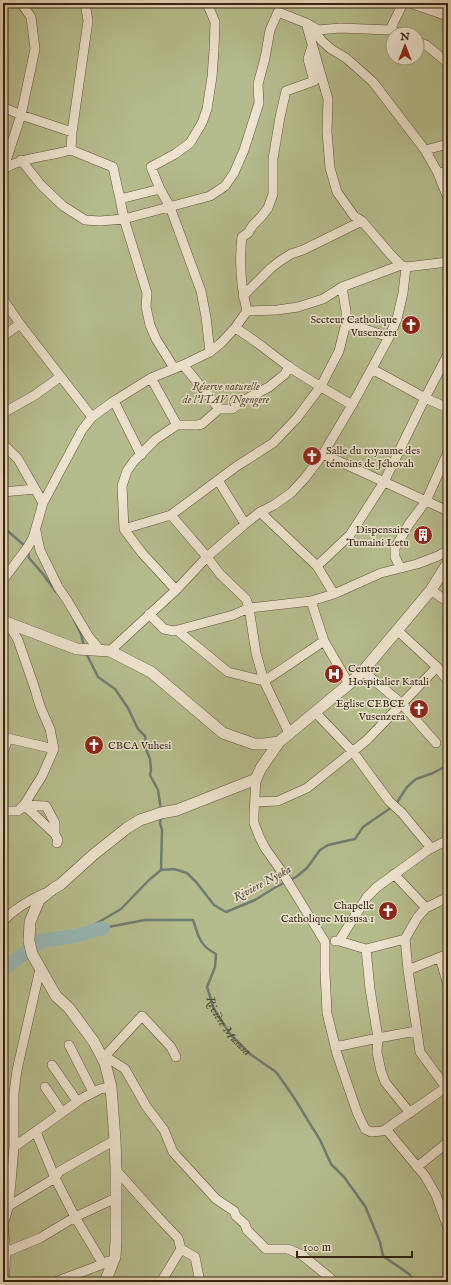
<svg xmlns="http://www.w3.org/2000/svg" width="451" height="1285" font-family="'IM FELL English',serif">
<rect width="100%" height="100%" fill="#e4d4b3"/>
<filter id="stains"><feTurbulence type="fractalNoise" baseFrequency=".005" numOctaves="4"/><feColorMatrix values="0 0 0 0 .2 0 0 0 0 .09 0 0 0 0 .02 0 0 0 .5 -.17"/></filter>
<radialGradient id="worn" r=".72"><stop offset=".6" stop-color="#630" stop-opacity="0"/><stop offset="1" stop-color="#630" stop-opacity=".3"/></radialGradient>
<!-- green -->
<path fill="#b5bc8c" stroke="#767050" fill-rule="evenodd" d="M3,3H448V1282H3ZM393,34H417V58H393Z"/>
<g fill="none" stroke-linecap="round" stroke-linejoin="round">
<!-- stream -->
<g stroke="#707c72" stroke-width="2.5">
<path d="M3,527L25,546"/>
<path d="M28,552L29,558L43,574L56,592"/>
<path d="M74,620L81,634L84,646"/>
<path d="M86,653L98,677L115,689L128,708L138,729L145,736L146,749L150,759L151,770L150,775L158,790L161,810"/>
<path d="M396,804L407,787L416,779L433,773L448,765"/>
<path d="M161,870L162,830L160,823L161,817"/>
<path id="s1" d="M103,928L145,920H193C199,937 199,945 216,954L215,967L207,987L214,1009L230,1034L250,1054L276,1072L293,1096L320,1140L331,1164L344,1177L365,1206L380,1242L383,1256L409,1274L416,1282"/>
<path d="M75,936L121,909L149,880L161,870L174,869L187,873L197,883L214,905L226,912L255,900L276,887L296,877L307,868L320,850L328,845L355,839L363,827L392,807"/>
</g>
<!-- river -->
<path stroke="#96b7b2" stroke-width="14" d="M3,969L41,941L75,936L103,928"/>
<defs>
<path id="minor" d="M306,23L328,99L327,132L330,168L337,192L354,216L362,221L391,255L401,265L406,267L448,262
M318,30V36L322,41L331,49L346,58L373,82L425,150L437,171L448,198
M390,30L403,3
M417,41L426,45L448,63
M3,107L21,115L72,132
M71,150L113,167L120,199L160,189L151,167L175,154L190,143L202,123L207,109L212,77L214,50L215,22L207,3
M425,150L448,144
M21,160L41,185L63,206L85,220L100,221L124,219L210,196L225,186L234,173L244,150L259,103L258,84L265,58L270,30L278,12L306,23L318,30L340,28L390,30L402,34
M6,161L21,115L35,49L31,17L21,3
M3,169C24,157 47,157 71,150L72,132L88,21L85,3
M437,171L448,174
M160,189L170,207L201,291L206,317L210,352
M120,199L124,219L147,293L146,307L150,325L156,339L174,368
M243,296L271,268L280,261L291,254L303,250L362,221
M3,299L20,324L92,417
M247,311L277,310L298,307L323,299L342,287L401,265
M346,323L389,337
M235,328C254,339 270,353 288,366C308,380 330,392 352,405
M3,336L20,324
M183,365L209,396L219,409
M372,369L425,398L448,408
M151,378L177,425
M114,401L141,455
M3,413L35,395L60,377
M3,444L18,459L43,503
M323,454L448,511
M218,480L245,524
M3,492L35,489
M260,512L317,566L334,594
M171,515L207,557L220,574L246,599L249,608L311,601L334,594L381,573L417,564L438,556L448,550
M124,529L171,515L237,466L273,443L297,418L321,386L339,351L346,323V311L342,287
M36,531L40,550L58,587L67,600L89,637L100,650
M317,566L350,535L384,482L425,398L448,354
M400,567L395,557V548L409,524L426,501L448,452
M3,580L27,548L33,538L43,503L82,430L92,417L114,401L151,378L183,365L210,352L221,343L235,328L247,311C241,287 239,262 242,237L248,233L253,225L261,217L268,208L273,194V159L280,117L286,91L314,81L308,59L312,46
M176,590L142,553L124,529L122,486L127,471L134,461L156,439L177,425H197L202,424L219,409H232L248,398L269,387L285,374L289,366
M431,590L448,602
M311,601L324,641L349,684
M149,614L164,629L174,631L233,615L249,608L256,653L264,681L289,733
M8,623L18,640L34,686L40,706L50,729L54,749L42,776L24,805L46,806L55,823V834
M397,630L437,667L448,681
M178,631L228,672L264,681C285,668 304,654 324,641
M110,651L176,590L207,557L245,524L260,512L274,505L291,493L305,478L323,454L352,405L389,337L397,319L403,293L406,267
M363,671L401,703L436,743
M315,712L353,752L389,801L402,813L431,848
M3,737L54,749
M3,752L8,739
M256,779L254,813V823L259,836L265,848L282,872L325,942V972L327,1013L337,1054L357,1112L365,1129L371,1132L382,1131L386,1129L448,1086
M255,802L278,801L307,788L367,740L437,667
M3,811H18L24,805L55,834L58,840L57,843
M394,874L426,908
M448,897L426,908L423,911L417,918L405,939L408,970L420,1052L448,1090
M3,921C14,909 30,900 45,893
M335,941H339L366,949L405,939
M339,941L367,897L377,887L428,850L448,840
M366,949L370,989L378,1038L377,1052L381,1071L385,1082L410,1113
M440,958L448,985
M408,970L448,954
M69,1045L93,1092
M335,1047L378,1038L416,1031
M100,1053L125,1069L146,1106L164,1130L173,1152L216,1199L234,1211L236,1216L245,1224L247,1230L266,1249H288L302,1255L335,1282
M105,1056L142,1016L171,1047L176,1057
M52,1065L77,1101
M45,1087L62,1112
M386,1129L425,1176L436,1195L448,1228
M36,1132L55,1178L75,1217L103,1264
M14,1147L81,1099L100,1089L111,1087
M417,1167L448,1142
M116,1170L158,1217L178,1238L181,1249L195,1257L200,1282
M7,1207L55,1178L60,1171L115,1140
M6,1252L40,1238L75,1217L116,1198
M4,1282L6,1252L3,1225L9,1205L14,1147V1093L17,1070L40,969
M55,1282L103,1264L108,1261
M161,1282L181,1249"/>
<path id="tertiary" d="M413,3L448,15
M3,621L77,649L110,651L151,672L223,733L254,744H264L279,742
M105,1282L115,1257L116,1240V1170L115,1140L111,1087L105,1063L94,1042L69,1008L56,996L32,954L29,941L30,922L39,900L53,889L61,884L93,855L127,828L140,820L161,813L177,810L256,779L261,768L279,742L349,684L363,671L431,590L448,563"/>
</defs>
<!-- minor casing -->
<use href="#minor" stroke="#62503b" stroke-width="10"/>
<!-- tertiary casing -->
<use href="#tertiary" stroke="#62503b" stroke-width="12"/>
<!-- minor -->
<use href="#minor" stroke="#ede3ce" stroke-width="9"/>
<!-- tertiary -->
<use href="#tertiary" stroke="#ede3ce" stroke-width="11"/>
</g>
<!-- icons -->
<defs>
<symbol id="church-disc" viewBox="-11 -11 22 22"><circle r="9.5" fill="#8f2418" stroke="#ede3ce"/><path d="M-1.2-6h2.4v3.5h3.3v2.4h-3.3V6h-2.4V-.1h-3.3v-2.4h3.3Z" fill="#fff"/></symbol>
<symbol id="building-disc" viewBox="-11 -11 22 22"><circle r="9.5" fill="#8f2418" stroke="#ede3ce"/><path d="M-4-6H4V6H1V3H-1V6H-4ZM-2.5-4.3h1.7v1.8h-1.7ZM.8-4.3h1.7v1.8H.8ZM-2.5-1h1.7V.8h-1.7ZM.8-1h1.7V.8H.8Z" fill="#fff"/></symbol>
<symbol id="hospital-disc" viewBox="-11 -11 22 22"><circle r="9.5" fill="#8f2418" stroke="#ede3ce"/><path d="M-5-5h3v3.5h4V-5h3V5h-3V1.5h-4V5h-3Z" fill="#fff"/></symbol>
</defs>
<g fill-rule="evenodd">
<use href="#church-disc" x="400" y="314" width="22" height="22"/>
<use href="#church-disc" x="301" y="445" width="22" height="22"/>
<use href="#building-disc" x="412" y="524" width="22" height="22"/>
<use href="#hospital-disc" x="323" y="663" width="22" height="22"/>
<use href="#church-disc" x="408" y="698" width="22" height="22"/>
<use href="#church-disc" x="83" y="734" width="22" height="22"/>
<use href="#church-disc" x="377" y="900" width="22" height="22"/>
</g>
<g text-anchor="middle" stroke-width="3" stroke-linejoin="round" paint-order="stroke">
<!-- poi labels -->
<g font-size="11" fill="#362413" stroke="#ede3ce" text-anchor="end">
<text x="397" y="323">Secteur Catholique<tspan x="397" dy="13">Vusenzera</tspan></text>
<text x="326" y="454" text-anchor="start">Salle du royaume des<tspan x="326" dy="13">témoins de Jéhovah</tspan></text>
<text x="409" y="533">Dispensaire<tspan x="409" dy="13">Tumaini Letu</tspan></text>
<text x="348" y="672" text-anchor="start">Centre<tspan x="348" dy="13">Hospitalier Katali</tspan></text>
<text x="405" y="707">Eglise CEBCE<tspan x="405" dy="13">Vusenzera</tspan></text>
<text x="108" y="749" text-anchor="start">CBCA Vuhesi</text>
<text x="374" y="909">Chapelle<tspan x="374" dy="13">Catholique Mususa 1</tspan></text>
</g>
<!-- park labels -->
<g font-size="11" font-style="italic" fill="#564a31" stroke="#ede3ce">
<text x="226" y="390">Réserve naturelle<tspan x="226" dy="13">de l'ITAV (Ngengere</tspan></text>
</g>
<!-- water labels -->
<g font-size="12" font-style="italic" fill="#4e493b" stroke="#ede3ce">
<text transform="translate(262 883) rotate(-28)" y="4">Riviere Nyoka</text>
<text dy="4" stroke="none"><textPath href="#s1" startOffset="213">Rivière Mususa</textPath></text>
</g>
</g>
<!-- margin -->
<rect width="451" height="1285" fill="none" stroke="#e4d4b3" stroke-width="16"/>
<rect x="4" y="4" width="443" height="1277" fill="none" stroke="#362413" stroke-width="2"/>
<rect x="8" y="8" width="435" height="1269" fill="none" stroke="#362413"/>
<!-- north arrow -->
<g transform="translate(405 46)"><circle r="19" fill="#ede3ce" stroke="#a49783"/>
<path d="M0-3L7 15L0 10L-7 15Z" fill="#8f2418"/>
<text y="-6" font-size="11" font-weight="bold" text-anchor="middle" fill="#362413">N</text>
</g>
<!-- scale -->
<path d="M297 1251v6h115v-6" fill="none" stroke="#362413" stroke-width="2"/>
<text x="303" y="1251" font-size="12" fill="#362413" stroke="#ede3ce" stroke-width="3" paint-order="stroke">100 m</text>
<rect width="100%" height="100%" filter="url(#stains)"/>
<rect width="100%" height="100%" fill="url(#worn)"/>
</svg>
